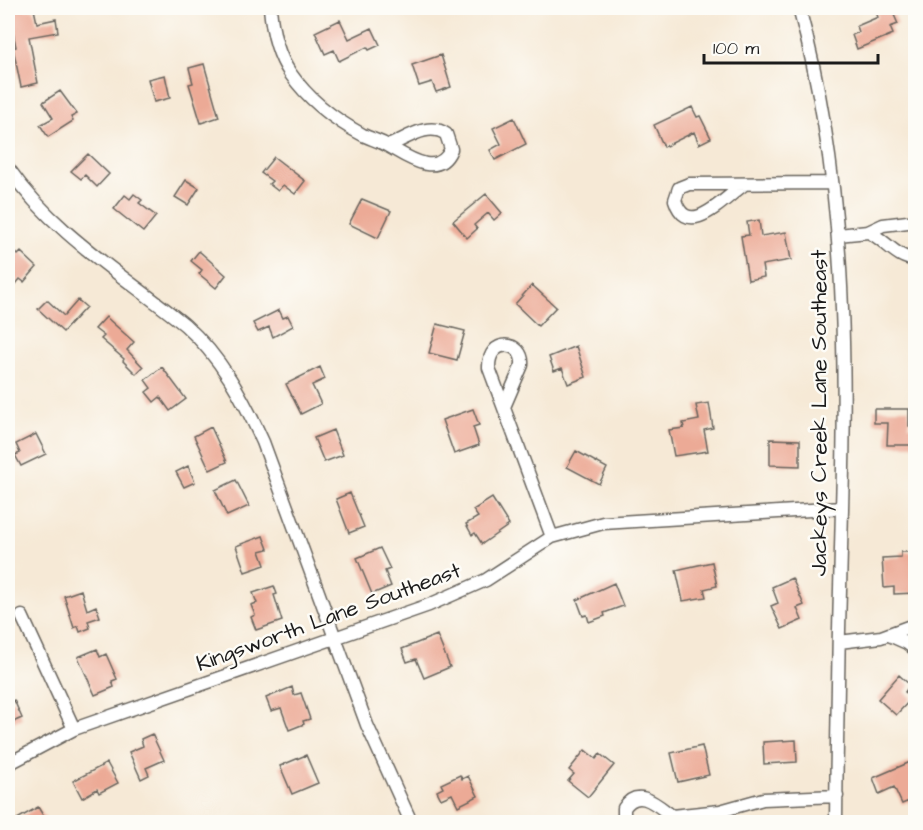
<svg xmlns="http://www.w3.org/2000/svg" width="923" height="830" font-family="'Architects Daughter',sans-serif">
<rect width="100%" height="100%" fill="#fdfcf7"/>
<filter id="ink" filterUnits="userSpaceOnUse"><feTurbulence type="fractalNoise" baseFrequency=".0167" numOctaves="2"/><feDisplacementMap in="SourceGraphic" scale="12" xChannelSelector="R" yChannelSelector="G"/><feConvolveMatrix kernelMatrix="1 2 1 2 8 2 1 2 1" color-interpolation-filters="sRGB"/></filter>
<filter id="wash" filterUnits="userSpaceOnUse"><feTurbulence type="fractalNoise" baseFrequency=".008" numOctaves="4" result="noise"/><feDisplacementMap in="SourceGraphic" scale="24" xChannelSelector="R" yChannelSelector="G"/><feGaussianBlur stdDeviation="1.35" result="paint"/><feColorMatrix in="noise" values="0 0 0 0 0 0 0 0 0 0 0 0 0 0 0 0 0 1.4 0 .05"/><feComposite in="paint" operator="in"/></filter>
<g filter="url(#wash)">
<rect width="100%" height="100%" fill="#f6e9d6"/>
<g id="blocks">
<!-- building -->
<path fill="#ecaa96" d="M8,8H26V10L34,9L37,23L56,19L58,32L29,37L38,83L21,87L13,48L16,47Z
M874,8H891L898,24L890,27L893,34L857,49L852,35L859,32L857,26L878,17Z
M340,20L349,39L372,28L380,45L369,50L367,47L339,61L334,50L325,54L315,32Z
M441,55L451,87L436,92L432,82L419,86L412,65Z
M204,64L219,117L201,123L189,84L193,83L189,68Z
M165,75L170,98L154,102L148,79Z
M60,91L77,114L71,117L73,121L48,137L40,125L53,118L43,102Z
M692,107L697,117L700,116L711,138L699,144L694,132L664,147L654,125Z
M514,118L526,144L495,160L490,150L501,144L493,128Z
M88,154L109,174L97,187L85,175L81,179L71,171Z
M274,157L305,181L295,194L283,185L278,191L269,184L272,181L261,173Z
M186,180L199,188L188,205L175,197Z
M134,194L142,200L139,203L156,216L143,232L114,209L125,195L130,199Z
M486,194L502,213L494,220L488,213L474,225L477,229L467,238L453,221Z
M362,199L391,211L378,238L349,224Z
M759,220L761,236L786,232L791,260L762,265L764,277L748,280L741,236L749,235L747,222Z
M8,245L18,255L21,252L37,267L24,282L20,279L16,284L8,277Z
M199,251L226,275L216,288L199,274L202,270L191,261Z
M532,285L556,307L538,326L515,304Z
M47,300L64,316L78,300L86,307L63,332L38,309Z
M279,310L283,318L288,316L293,326L273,337L269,327L258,332L253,323Z
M106,317L134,342L127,350L143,367L136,374L123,361L124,359L101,339L104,336L95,329Z
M437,324L465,331L457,360L429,353Z
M576,346L586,377L568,384L562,368L554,371L549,357Z
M162,367L186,399L170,411L160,397L154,402L146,392L151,388L145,380Z
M320,367L325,379L312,385L321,404L301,414L286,384Z
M709,403L713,428L704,430L708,451L674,456L669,430L684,428L683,423L699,420L696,405Z
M473,409L479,425L473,427L479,445L454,454L442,420Z
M874,409H909V426H915V445H887L888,423H874Z
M211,427L227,462L210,470L194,436Z
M333,430L343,455L324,462L314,438Z
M36,434L46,454L21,466L15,455L20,453L16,444Z
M770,439L800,440V466L770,465Z
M576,451L607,468L599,484L567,467Z
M188,466L195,482L184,487L176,472Z
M236,480L249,506L227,516L215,490Z
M350,493L364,527L349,533L336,499Z
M492,498L509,525L482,544L475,533L472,535L466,524L478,517L473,510Z
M263,536L268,549L260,551L265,565L245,572L236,546Z
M380,548L390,569L385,571L391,586L372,594L357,558Z
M901,552H913L915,593L894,594V587L884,588L882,558L901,557Z
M712,562L717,586L704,589L706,597L683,601L676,570Z
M792,578L804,605L797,608L802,620L782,629L771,606L778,603L772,587Z
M614,583L623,606L604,613L605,616L589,622L587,615L583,616L577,600Z
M274,586L277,594L274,595L282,621L256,630L251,617L255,615L251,605L257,603L253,593Z
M81,590L87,610L96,606L100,617L88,621L90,628L80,632L78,626L74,628L64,596Z
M437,635L450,667L424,678L416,659L407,662L402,649Z
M97,649L100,657L106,654L117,679L112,681L114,687L95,695L78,657Z
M899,675L910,685L905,692L912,698L896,715L878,699Z
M292,687L294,695L301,693L310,719L303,721L304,724L289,730L281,708L271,711L266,698Z
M14,700L22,718L8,724V703Z
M152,734L164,760L146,768L149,775L141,779L129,752L143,746L141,739Z
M796,740L797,762L764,764L763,742Z
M702,746L709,775L678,782L671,753Z
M585,750L596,759L600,754L614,765L588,797L568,781L574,774L569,770Z
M306,755L318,783L292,794L280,766Z
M915,760V817L909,801L902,804L894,787L879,794L873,778Z
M107,763L118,783L99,793L97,789L82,798L73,781Z
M460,775L462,779L468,776L478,796L458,806L452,794L441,799L437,791L443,788L441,784Z
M38,807L47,822H12Z"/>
</g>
</g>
<g filter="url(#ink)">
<use href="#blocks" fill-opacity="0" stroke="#68645d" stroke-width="1.5"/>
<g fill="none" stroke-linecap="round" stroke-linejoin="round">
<defs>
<path id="minor" d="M270,8C272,30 277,54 290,73C308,99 335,120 363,135C371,139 380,141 388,146C406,156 438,180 451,149L446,134C428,121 406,139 388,146
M799,8C844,171 847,341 842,509C839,613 837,718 836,822
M8,168C53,233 123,275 185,325C221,357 243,398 263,442L367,725L411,822
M745,184C726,196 688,242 675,200L679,188L689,184L832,183
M868,232C884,238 897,260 916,259
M838,235L868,232L883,225L916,221
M504,407L522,365C524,340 488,337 489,368L552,537
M22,616L74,729
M889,635L907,643L916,650
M839,642L881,637L916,624
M8,764L74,729L429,605L486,580L552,537L603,523L842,508
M624,822V808C638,786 657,805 672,816
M663,822L672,816L720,811L763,799L837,796"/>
</defs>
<!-- minor casing -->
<use href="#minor" stroke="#68645d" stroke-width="15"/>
<!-- minor -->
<use href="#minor" stroke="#fff" stroke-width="12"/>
</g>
</g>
<g text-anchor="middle" stroke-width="5" stroke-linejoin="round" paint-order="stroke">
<!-- street labels -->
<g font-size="22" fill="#1c1c1c" stroke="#fdfcf7">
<text transform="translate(818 413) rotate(-90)" y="8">Jackeys Creek Lane Southeast</text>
<text transform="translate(328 616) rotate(-20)" y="8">Kingsworth Lane Southeast</text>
</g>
</g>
<!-- margin -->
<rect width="923" height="830" fill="none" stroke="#fdfcf7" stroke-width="30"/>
<!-- scale -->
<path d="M704 54v9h174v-9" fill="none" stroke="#1c1c1c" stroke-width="3"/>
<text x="713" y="54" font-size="18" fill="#1c1c1c" stroke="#fdfcf7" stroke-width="4.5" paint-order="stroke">100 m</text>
</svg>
